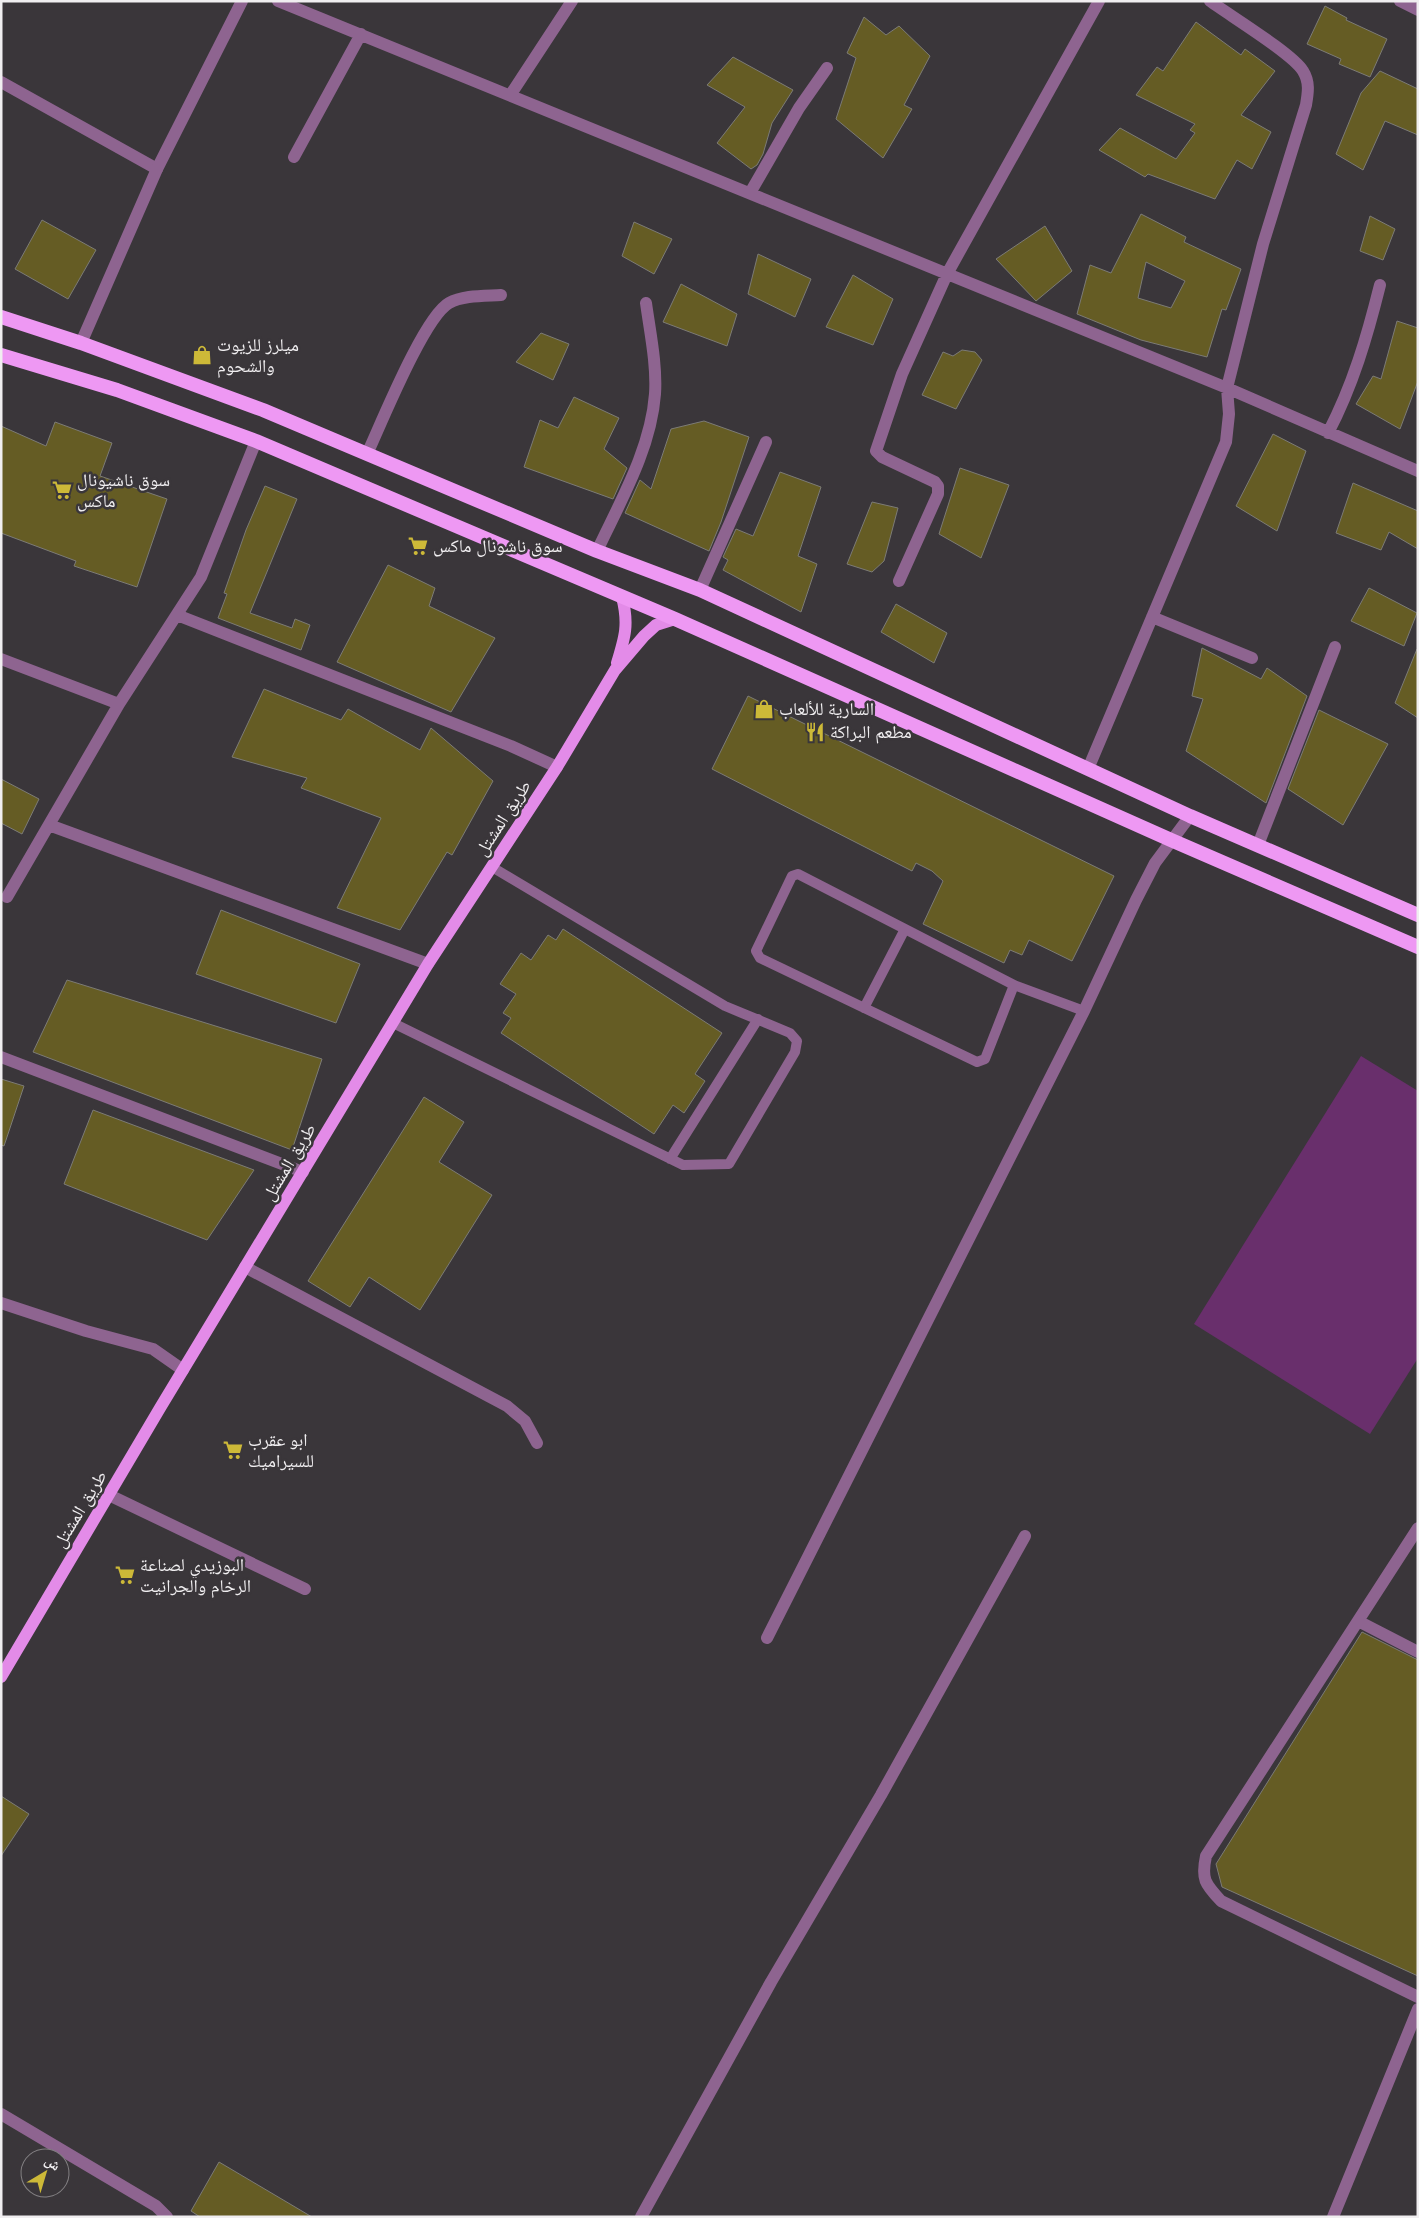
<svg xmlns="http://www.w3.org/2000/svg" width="1419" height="2218" font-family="Lato,'Noto Naskh Arabic',sans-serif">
<rect width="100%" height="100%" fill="#3a363a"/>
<!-- pitch -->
<path fill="#692f6c" d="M1361,1056L1418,1091V1358L1370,1434L1194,1324Z"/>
<!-- building -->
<path fill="#655c24" stroke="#7c7b76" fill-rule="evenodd" d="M1325,6L1347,18L1346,20L1387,39L1370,77L1339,64L1341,59L1307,44Z
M864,17L886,35L899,26L930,56L904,105L912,109L883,158L836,119L856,58L847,53Z
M1196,22L1241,55L1245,49L1275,71L1241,115L1271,132L1252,169L1237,160L1215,199L1148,174L1145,177L1099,150L1120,128L1176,159L1195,133L1190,130L1195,124L1136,95L1157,67L1163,71Z
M733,57L793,90L772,123L763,154L757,165L751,169L717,143L745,107L707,85Z
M1380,71L1418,89V135L1385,121L1363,170L1336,154L1361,93Z
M1141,214L1186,237L1184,242L1241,269L1226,310L1222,309L1207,357L1141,340L1077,314L1090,265L1111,273ZM1146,262L1185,281L1171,308L1138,298Z
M1370,216L1395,229L1383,260L1360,251Z
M42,220L96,250L68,299L15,269Z
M634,222L672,239L654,274L622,256Z
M1045,226L1072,271L1036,301L996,259Z
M758,254L811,279L795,317L748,294Z
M853,275L893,299L873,345L826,327Z
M681,284L737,314L727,346L663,322Z
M1397,321L1418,328V381L1400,429L1356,404L1373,376L1381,379Z
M541,333L569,344L553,380L516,362Z
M962,350L975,352L982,360L956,409L922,395L943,352L953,356Z
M574,397L619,418L604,449L627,468L613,499L524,467L540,420L558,428Z
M704,421L749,437L721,522L709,551L625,513L640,480L651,489L671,429Z
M55,422L112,443L100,476L167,499L137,587L74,566L76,561L1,533V426L46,446Z
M1273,434L1306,451L1277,531L1236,506Z
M960,468L1009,485L981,558L939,534Z
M780,472L821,487L798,556L817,564L801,612L723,570L728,560L723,557L736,529L753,536Z
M1353,483L1418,511V549L1389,532L1381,550L1336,533Z
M265,486L297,499L250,613L292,628L295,619L310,625L301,650L218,618L227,594L224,593L246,530Z
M872,502L898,508L884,561L872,572L847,564Z
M388,565L435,588L429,606L495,638L451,712L337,662Z
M1369,588L1417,613L1404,646L1351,621Z
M896,604L947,633L934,663L881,632Z
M1202,648L1261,679L1267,668L1307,696L1266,803L1186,751L1203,699L1192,696Z
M1417,649H1418V718L1395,703Z
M264,689L341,720L348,709L420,750L431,728L493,781L452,855L447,852L400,930L337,908L381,818L301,788L307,778L232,757Z
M748,696L1114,876L1072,961L1029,940L1022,955L1010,950L1004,963L923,924L943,881L932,871L916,863L912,871L712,769Z
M1319,710L1388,744L1343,825L1288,789Z
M1,779L39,799L22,834L1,823Z
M221,910L360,964L336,1023L196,974Z
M563,929L722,1033L695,1074L705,1081L684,1113L673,1105L654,1134L501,1033L511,1018L503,1013L516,994L500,984L521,953L531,960L548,935L556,940Z
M67,980L322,1059L292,1150L33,1052Z
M1,1079L24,1086L4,1146L1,1145Z
M424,1097L464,1122L439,1162L492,1195L420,1310L369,1277L350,1307L308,1281Z
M93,1110L254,1170L207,1240L64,1184Z
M1362,1632L1418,1660V1976L1222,1887L1216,1864Z
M1,1796L29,1814L1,1856Z
M219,2162L312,2217H200L191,2211Z"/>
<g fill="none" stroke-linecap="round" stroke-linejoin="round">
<!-- service -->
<path stroke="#8e6490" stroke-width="10" d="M1014,985L985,1059L977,1062L760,958L756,951L792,876L798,874L1014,985L1084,1011
M864,1008L905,929
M393,1023L683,1165L729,1164L795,1052L797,1041L790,1033L725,1006L492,867
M670,1159L758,1019"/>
<!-- minor -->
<path stroke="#8e6490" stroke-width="12" d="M278,1L1227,388L1418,471
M1400,1L1418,10
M1,82L157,169
M511,94L572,1
M294,157L361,34
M750,193L799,108L827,68
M1328,433C1353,385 1367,337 1380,285
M367,454C381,424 424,317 449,303C463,295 485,296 501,295
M597,551C620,502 651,449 655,394C657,365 650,332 646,303
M899,581L938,494V486L935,482L882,457L876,451L902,374L947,274L1099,1
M700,590L766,442
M177,615L511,746L557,767
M1152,617L1252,658
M1,659L119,704
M1088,769L1226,442L1229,414L1227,388L1263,244L1306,105C1308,93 1310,82 1303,71C1293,54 1229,15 1210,1
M49,825L428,964
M1258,845L1335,647
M7,897L119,704L201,577L256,441
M1,1057L303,1172
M245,1267L507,1406L525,1421L537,1443
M1,1303L86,1331L153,1349L183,1370
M109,1495L305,1589
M1418,1528L1206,1856C1201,1879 1205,1884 1221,1901L1418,1997
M1358,1621L1418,1652
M767,1638L1084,1011L1136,900L1155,863L1190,816
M1,2114L156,2206L167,2217
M641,2217L771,1982L881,1795L1025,1536
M1333,2217L1418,2009"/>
<!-- tertiary -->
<path stroke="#8e6490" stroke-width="12" d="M81,343L157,169L242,1"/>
<!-- primary -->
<path stroke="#e38be8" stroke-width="12" d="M617,663C625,637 629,624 622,597
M1,1677L160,1408L428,964L557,767L615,670L644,636L656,625L675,619"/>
<!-- trunk -->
<path stroke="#ee98f3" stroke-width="14" d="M1,317L81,343L263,410L597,551L700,590L1190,816L1418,915
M1,355L117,390L256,441L675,619L1171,840L1418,947"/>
</g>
<!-- icons -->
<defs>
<symbol id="shop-bare" viewBox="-9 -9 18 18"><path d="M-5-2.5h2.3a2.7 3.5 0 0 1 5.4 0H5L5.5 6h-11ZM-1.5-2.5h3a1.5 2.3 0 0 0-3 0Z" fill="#cdb938" stroke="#3a363a" stroke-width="2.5" paint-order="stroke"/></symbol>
<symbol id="supermarket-bare" viewBox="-9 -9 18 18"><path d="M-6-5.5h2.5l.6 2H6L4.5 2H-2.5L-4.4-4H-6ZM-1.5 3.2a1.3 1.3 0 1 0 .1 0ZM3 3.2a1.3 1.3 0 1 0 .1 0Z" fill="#cdb938" stroke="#3a363a" stroke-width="2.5" paint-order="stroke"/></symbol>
<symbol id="restaurant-bare" viewBox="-9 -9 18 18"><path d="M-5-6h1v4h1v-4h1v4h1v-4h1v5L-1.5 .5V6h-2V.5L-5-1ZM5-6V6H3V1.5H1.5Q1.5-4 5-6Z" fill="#cdb938" stroke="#3a363a" stroke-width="2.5" paint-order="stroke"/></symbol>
</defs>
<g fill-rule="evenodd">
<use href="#shop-bare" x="188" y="341" width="28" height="28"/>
<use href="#supermarket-bare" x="48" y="476" width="28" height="28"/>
<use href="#supermarket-bare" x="404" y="532" width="28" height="28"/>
<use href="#shop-bare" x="750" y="695" width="28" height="28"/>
<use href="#restaurant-bare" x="801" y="718" width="28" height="28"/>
<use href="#supermarket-bare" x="219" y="1436" width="28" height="28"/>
<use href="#supermarket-bare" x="111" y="1561" width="28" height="28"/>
</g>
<g text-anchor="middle" stroke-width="5" stroke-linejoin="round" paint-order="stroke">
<!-- poi labels -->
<g font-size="18" fill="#f0eef0" stroke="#3a363a" text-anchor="start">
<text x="217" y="351">ميلرز للزيوت<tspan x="217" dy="21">والشحوم</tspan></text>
<text x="77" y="486">سوق ناشيونال<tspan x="77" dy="21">ماكس</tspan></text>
<text x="433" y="552">سوق ناشونال ماكس</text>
<text x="779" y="715">السارية للألعاب</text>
<text x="830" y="738">مطعم البراكة</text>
<text x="248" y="1446">ابو عقرب<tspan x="248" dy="21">للسيراميك</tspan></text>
<text x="140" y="1571">البوزيدي لصناعة<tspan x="140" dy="21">الرخام والجرانيت</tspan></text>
</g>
<!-- street labels -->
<g font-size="18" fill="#f0eef0" stroke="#3a363a">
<text transform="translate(503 818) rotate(-57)" y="6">طريق المشتل</text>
<text transform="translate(289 1162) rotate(-59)" y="6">طريق المشتل</text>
<text transform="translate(80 1509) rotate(-59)" y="6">طريق المشتل</text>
</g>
</g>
<!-- border -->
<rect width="1419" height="2218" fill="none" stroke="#f0eef0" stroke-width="5"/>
<!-- north arrow -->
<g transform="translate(45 2173) rotate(38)"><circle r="24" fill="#3a363a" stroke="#838083"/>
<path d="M0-4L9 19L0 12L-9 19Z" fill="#cdb938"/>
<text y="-8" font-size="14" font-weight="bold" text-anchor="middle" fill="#f0eef0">ش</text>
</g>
</svg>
